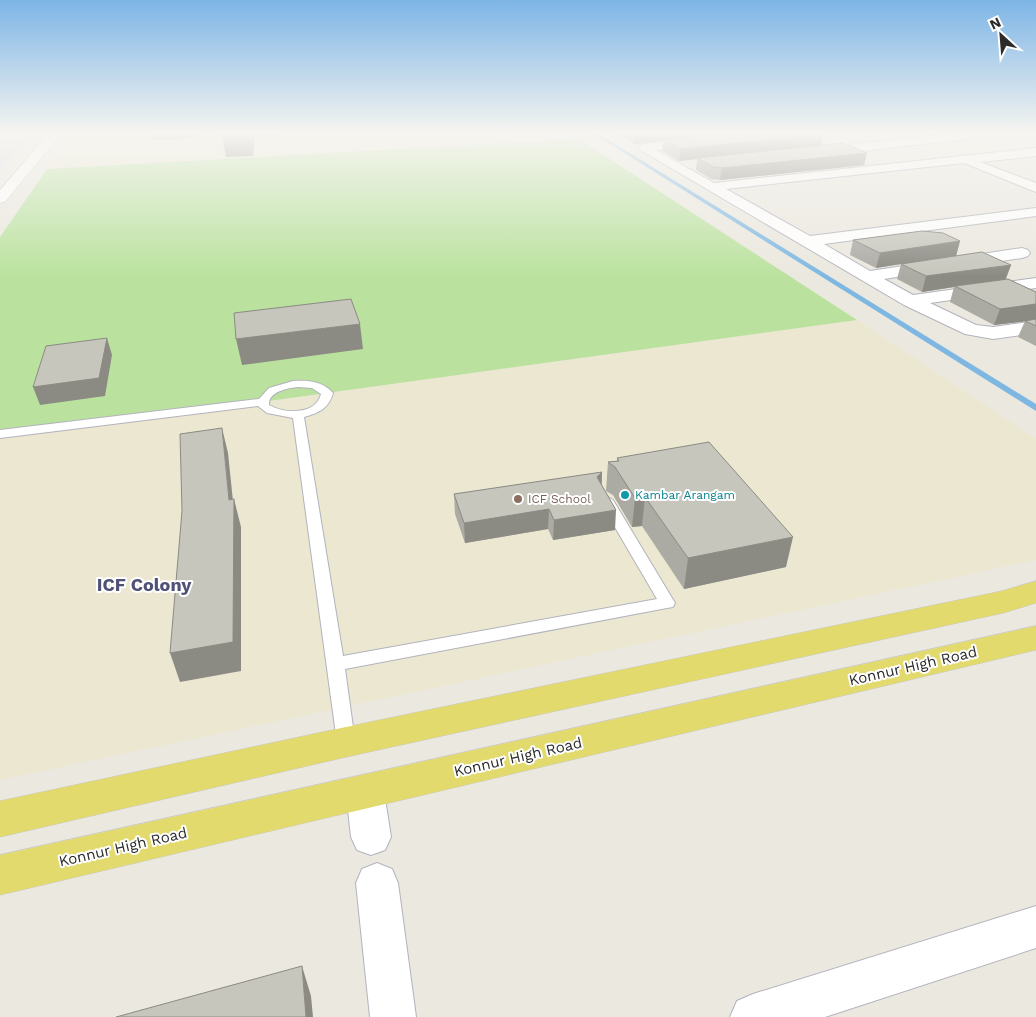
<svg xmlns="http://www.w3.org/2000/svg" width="1036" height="1017" font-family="'Work Sans',sans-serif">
<rect width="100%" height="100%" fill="#ebe8df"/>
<!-- industrial -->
<path fill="#e1dfe5" d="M0,134H38L0,171Z"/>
<!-- education -->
<path fill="#ebe7d0" d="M79,134H573L579,139L47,169Z
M857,320L1036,439V560L0,780V438Z"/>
<!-- pitch -->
<path fill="#bae29e" d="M579,139L857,320L0,438V237L47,169Z"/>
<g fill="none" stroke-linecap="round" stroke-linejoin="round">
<!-- stream -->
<path fill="#7db7e2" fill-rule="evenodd" d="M594,134H599L1036,404V411Z"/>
<defs>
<path id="lane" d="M293,381C307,380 323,381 333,393C329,408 319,413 304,417L343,656L657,599L599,500L606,496L613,500L675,603L673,607L667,608L345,669L355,742L353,747L346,750L339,747L337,742L293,418L267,413L258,406L0,438V430L259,399L269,388ZM298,387L312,388L321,394C316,415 285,414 269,405C268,392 287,388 298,387Z"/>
<path id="street" d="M950,134H989L984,137L819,156L813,152L819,148Z
M698,139L704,142L702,144L656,150L714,183L1036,148V156L980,162L1036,183V192L964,163L726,189L810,236L1036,208V216L824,244L870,271L1022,248L1028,250L1030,253L1028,256L1022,258L884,279L913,295L1036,278V288L930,303L976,325L993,327L1036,321V333L993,339L965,334L904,305L637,148L643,144Z
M365,776L378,781L384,792L391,837L385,850L371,855L357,850L351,837L346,792L352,781Z
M377,863L392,869L398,883L416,1017H370L356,883L362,869Z
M1036,906V948L825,1017H730L737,1001L753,994Z"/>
<path id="secondary" d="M48,134H61L5,202L0,203V190Z"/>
<path id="primary" d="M1036,581V603L1003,613L346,757L0,837V801L346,727L1002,591Z
M1036,626V650L0,895V855Z"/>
</defs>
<!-- lane casing -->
<use href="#lane" stroke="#b2b3bd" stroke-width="2"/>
<!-- street casing -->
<use href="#street" stroke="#b2b3bd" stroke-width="2"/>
<!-- secondary casing -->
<use href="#secondary" stroke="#b2b3bd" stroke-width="1"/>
<!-- primary casing -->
<use href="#primary" stroke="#c8c8c8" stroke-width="1"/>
<!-- lane -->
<use href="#lane" fill="#fff" fill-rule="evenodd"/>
<!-- street -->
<use href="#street" fill="#fff" fill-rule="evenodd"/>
<!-- secondary -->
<use href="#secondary" fill="#fff" fill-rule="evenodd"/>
<!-- primary -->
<use href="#primary" fill="#e2da6d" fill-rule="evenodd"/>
</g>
<!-- wall -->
<path fill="#abaaa3" d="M618,134H822L821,145L867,153L864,165L720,180L711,179L696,170L697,159L679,161L662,151L663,141L634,144Z
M853,240L960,241L956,256L1011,265L1006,279L1036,292V346L1018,337L1025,321L994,325L950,302L954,287L922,292L897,279L901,264L876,268L850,255Z
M617,458L786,567L684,589L642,526L632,527L613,495L606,491L608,462L617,461Z
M602,472V485L615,530L553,540L548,529L465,543L455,514L454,494Z"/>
<!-- shaded-wall -->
<path fill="#8b8b84" d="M152,134H195L194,138L153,140Z
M245,134H284V135L255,136L253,156L226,157L222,135Z
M635,134H725L663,140V141L634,144Z
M823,134L821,146L697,158V159L679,161L681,149Z
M867,153L864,165L720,180L722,168Z
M960,241L956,256L901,264L876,268L880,253Z
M1011,265L1005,280L955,286L954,287L922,292L926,276Z
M1036,304V320L994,325L1000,309Z
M360,324L363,349L242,365L236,339Z
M107,338L112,355L105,396L40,405L33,387Z
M222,428L228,453L234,511V499L241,527V671L180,682L170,653L229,500Z
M602,472L601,492L597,477Z
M645,497L642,526L632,527L635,498Z
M549,509L548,529L465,543L464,523Z
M616,510L615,530L553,540L554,520Z
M793,537L786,567L684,589L688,558Z
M302,966L311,996L313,1017H306Z"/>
<!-- building -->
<path fill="#c7c6bd" stroke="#8b8b84" d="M222,134H245L222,135Z
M717,134H823L681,149L663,140Z
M843,143L867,153L722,168L713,167L697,158Z
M922,231L943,233L960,241L880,253L853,240Z
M982,252L1011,265L926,276L901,264Z
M1008,279L1036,292V304L1000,309L955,286Z
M351,299L360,324L236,339L234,313Z
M1036,319V326L1025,321Z
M107,338L99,378L33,387L46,346Z
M222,428L229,500L234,499L233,642L170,653L182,511L180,434Z
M709,442L793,537L688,558L645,497L635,498L615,467L608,462L619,461L617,458Z
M602,472L597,477L616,510L554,520L549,509L464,523L454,494Z
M302,966L306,1017H116Z"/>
<!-- sky -->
<linearGradient id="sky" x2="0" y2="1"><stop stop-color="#7db5e6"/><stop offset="0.48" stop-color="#f6f5f1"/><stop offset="1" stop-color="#f6f5f1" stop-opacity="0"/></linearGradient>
<rect width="1036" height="277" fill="url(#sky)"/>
<!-- markers -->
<circle fill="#0f9aa8" stroke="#fff" stroke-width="2" cx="625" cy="495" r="5"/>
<circle fill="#8d6e63" stroke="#fff" stroke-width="2" cx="518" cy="499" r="5"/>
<g text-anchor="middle" stroke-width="4" stroke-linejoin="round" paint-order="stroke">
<!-- culture labels -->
<g font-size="12" fill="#0d838f" stroke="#fff" text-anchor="start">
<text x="635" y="499">Kambar Arangam</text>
</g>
<!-- education labels -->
<g font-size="12" fill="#785e54" stroke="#fff" text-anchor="start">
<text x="528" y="503">ICF School</text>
</g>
<!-- near-street labels -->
<g font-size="15" fill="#2b2b2b" stroke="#fff">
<text transform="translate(913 666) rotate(-13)" y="5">Konnur High Road</text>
<text transform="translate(518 757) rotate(-13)" y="5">Konnur High Road</text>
<text transform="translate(123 847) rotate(-13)" y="5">Konnur High Road</text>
</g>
<!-- district labels -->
<g font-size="18" font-weight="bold" fill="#505177" stroke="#fff">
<text x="144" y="591">ICF Colony</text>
</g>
</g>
<!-- north arrow -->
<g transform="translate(1001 35) rotate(334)" stroke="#ffffff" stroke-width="4" paint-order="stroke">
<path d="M0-4L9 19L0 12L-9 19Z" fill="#2b2b2b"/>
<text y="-8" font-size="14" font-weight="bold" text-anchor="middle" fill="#2b2b2b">N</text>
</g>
</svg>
